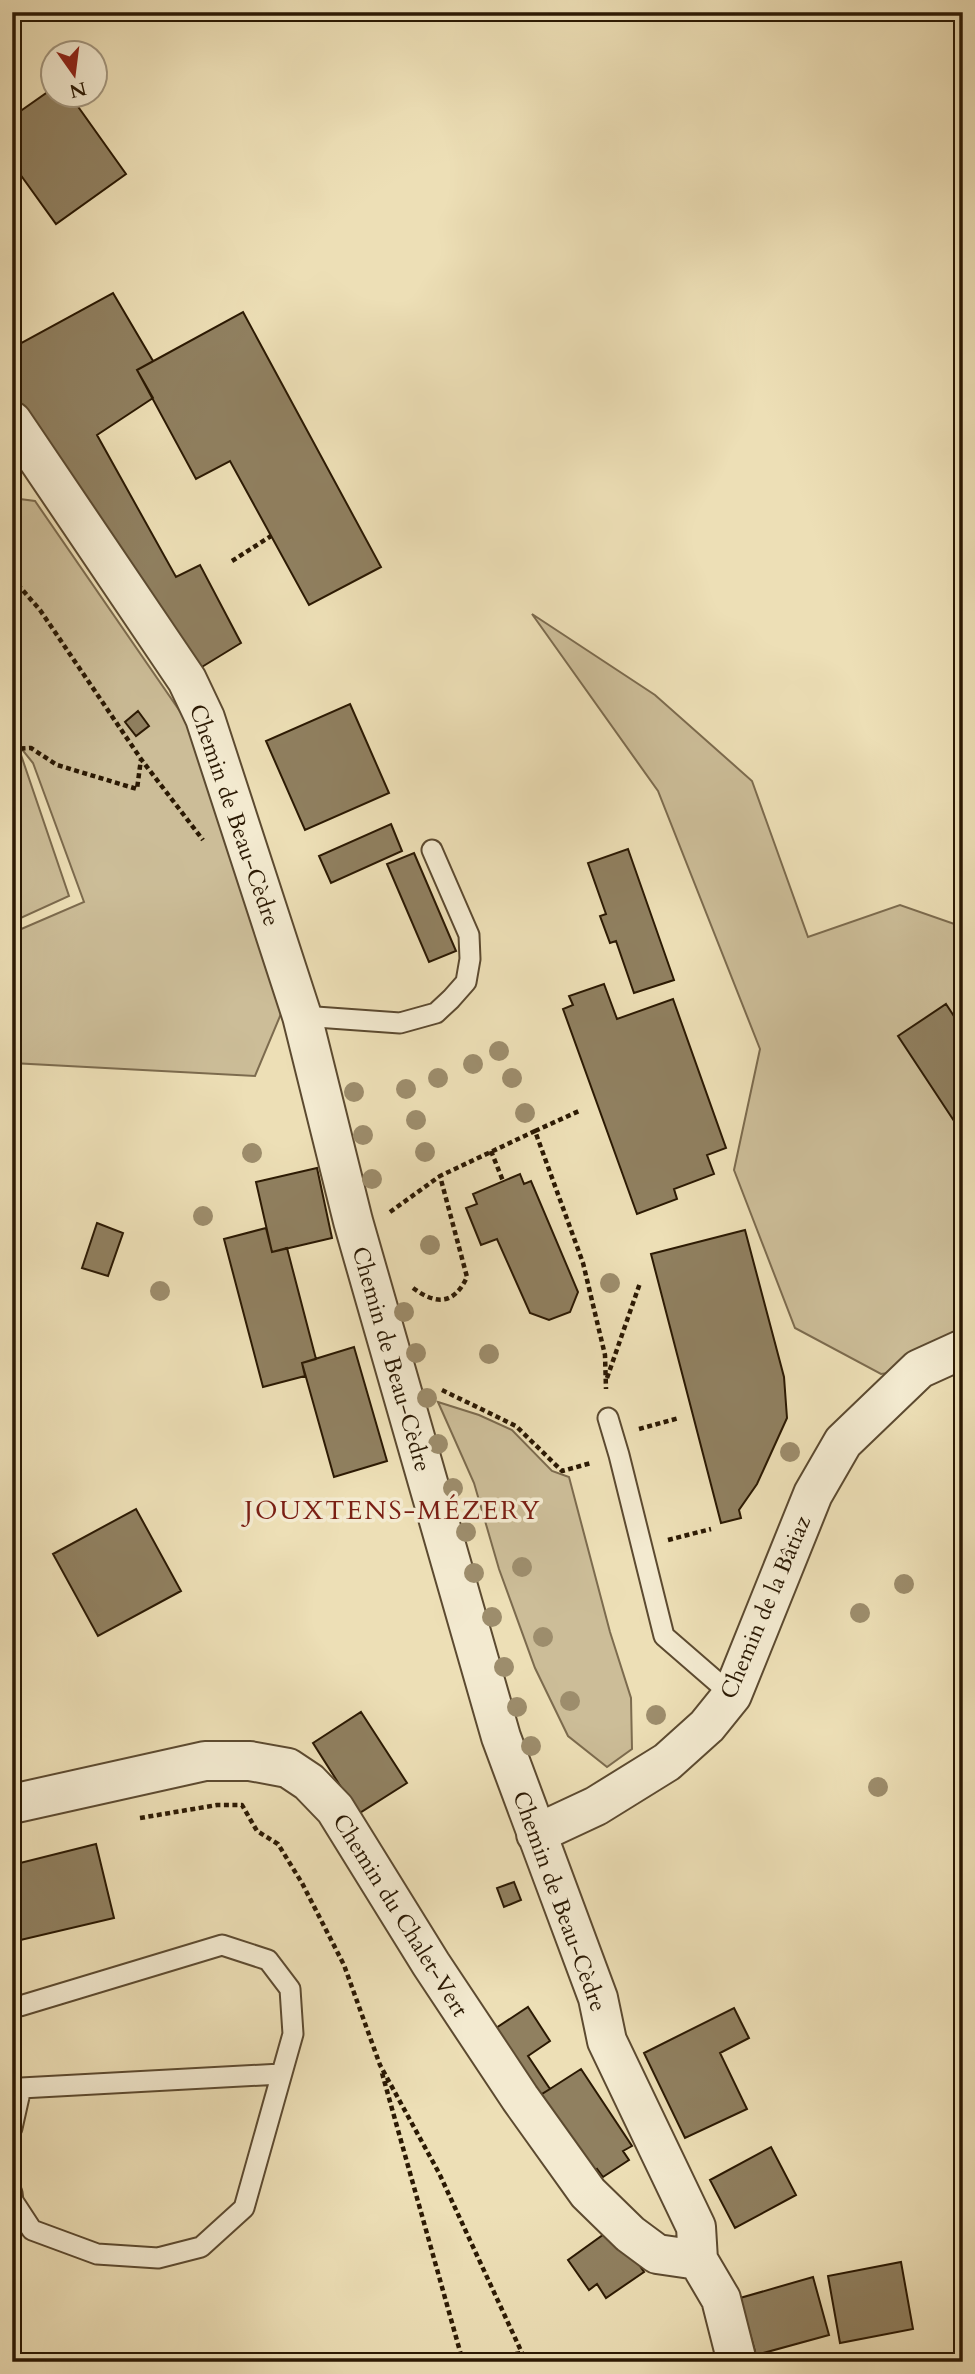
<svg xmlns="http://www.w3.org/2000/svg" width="975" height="2374" font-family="Cardo,serif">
<rect width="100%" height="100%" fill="#eddfb6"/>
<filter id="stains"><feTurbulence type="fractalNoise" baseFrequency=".00286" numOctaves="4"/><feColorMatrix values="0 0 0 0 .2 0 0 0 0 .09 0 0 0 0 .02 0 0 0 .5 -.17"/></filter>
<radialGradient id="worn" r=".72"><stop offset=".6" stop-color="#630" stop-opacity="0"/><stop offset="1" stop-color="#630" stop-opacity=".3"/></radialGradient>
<!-- green -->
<path fill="#ccbd98" stroke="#7c6b4e" stroke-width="2" d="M12,498L35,501L208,752L283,1009L255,1076L12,1063V933L84,902L33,763L12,737Z
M532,614L655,695L752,781L808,937L900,905L963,927V1362L881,1374L795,1328L734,1170L760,1049L658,791Z
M20,752L69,896L12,922V754Z
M438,1402L479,1415L512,1430L552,1471L569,1477L610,1632L631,1698L632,1749L607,1767L568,1736L535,1668L499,1569L474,1483Z"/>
<!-- building -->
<path fill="#908060" stroke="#2b1903" stroke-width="2" d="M52,89V94H69L126,174L56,224L12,163V117Z
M113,293L153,361L137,370L153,398L97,435L176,577L200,565L241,643L192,673L12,403V348Z
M243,312L381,567L309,605L230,461L196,479L137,370Z
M350,704L389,793L305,830L266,741Z
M138,711L149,726L136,736L125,722Z
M391,824L402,851L331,883L319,856Z
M628,849L674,980L634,993L616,941L610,943L600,916L606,914L588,863Z
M414,853L456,951L429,962L387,864Z
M604,984L617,1019L673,999L726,1148L707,1155L714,1174L674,1189L677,1199L637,1214L563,1009L573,1005L569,996Z
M946,1004L963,1030V1124L958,1127L898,1036Z
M317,1168L332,1238L272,1252L256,1182Z
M520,1174L524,1184L531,1181L578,1292L570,1312L549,1320L530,1313L497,1239L481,1245L466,1208L477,1204L473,1194Z
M97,1223L123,1233L108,1276L82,1268Z
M266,1228L272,1252L287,1248L316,1359L302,1363L305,1376L263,1387L224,1239Z
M745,1230L784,1377L787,1418L757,1484L739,1510L741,1518L721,1523L651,1254Z
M354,1347L387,1461L334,1477L302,1363Z
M136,1509L181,1591L98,1636L53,1554Z
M361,1712L407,1783L358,1814L313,1743Z
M96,1844L114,1918L12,1942V1865Z
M514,1882L521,1900L504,1907L497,1888Z
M528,2007L550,2041L528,2056L550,2089L540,2095L496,2028Z
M734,2008L749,2038L720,2053L747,2109L685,2138L644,2053Z
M581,2069L632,2146L623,2151L629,2160L603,2177L597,2169L590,2174L539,2096Z
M771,2147L796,2195L735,2228L710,2180Z
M614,2227L644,2272L606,2298L597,2284L589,2290L568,2260Z
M901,2262L913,2329L840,2343L828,2276Z
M813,2277L829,2335L756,2355L740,2298Z"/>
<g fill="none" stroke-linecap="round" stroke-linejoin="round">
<defs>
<path id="lane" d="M302,1016L400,1023L436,1013L451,999L466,982L470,959L469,935L432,850
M608,1418L619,1455L664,1636L732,1695
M12,2005L20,2006L222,1945L268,1960L290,1989L293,2034L244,2208L201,2247L158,2258L97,2254L32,2230L13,2201L12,2193
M12,2128L21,2088L281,2074"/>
<path id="street" d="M12,421L187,680L205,718L302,1016L353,1221L501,1737L598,1998L607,2041L696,2227L698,2260L721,2299L737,2362
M12,1804L205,1761H250L288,1768L309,1782L335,1809L431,1964L520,2098L588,2193L630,2234L657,2254L698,2260
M536,1834L596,1806L667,1762L707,1726L732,1695L813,1494L843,1442L919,1369L963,1349"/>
</defs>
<!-- lane casing -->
<use href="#lane" stroke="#5c4a30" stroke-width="23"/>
<!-- street casing -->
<use href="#street" stroke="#5c4a30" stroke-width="42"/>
<!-- path -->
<path stroke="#2b1903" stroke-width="4.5" stroke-dasharray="5 3.5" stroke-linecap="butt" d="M232,561L271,536
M12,578L40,610L141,759L203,840
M12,749L31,748L57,765L137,789L141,759
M535,1131L579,1111
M491,1151L503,1181
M390,1212L440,1176
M413,1288C436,1305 454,1305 467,1277L440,1176L535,1131L583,1263L605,1355L606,1389
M607,1378L640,1283
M442,1390L516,1426L562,1471L591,1463
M639,1429L679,1418
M668,1540L711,1529
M140,1818L217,1805H242L257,1831L278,1844L302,1883L344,1965L380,2065L439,2173L522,2353L521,2362
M382,2073L463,2362
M465,2362L522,2353"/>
<!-- lane -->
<use href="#lane" stroke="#f3ead0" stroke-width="19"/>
<!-- street -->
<use href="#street" stroke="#f3ead0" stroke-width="38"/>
</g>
<!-- trees -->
<g fill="#9d8d6c">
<circle cx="499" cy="1051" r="10"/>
<circle cx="473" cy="1064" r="10"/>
<circle cx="438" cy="1078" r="10"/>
<circle cx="512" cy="1078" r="10"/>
<circle cx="406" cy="1089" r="10"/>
<circle cx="354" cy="1092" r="10"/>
<circle cx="525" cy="1113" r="10"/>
<circle cx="416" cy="1120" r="10"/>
<circle cx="363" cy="1135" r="10"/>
<circle cx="425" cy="1152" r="10"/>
<circle cx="252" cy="1153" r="10"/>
<circle cx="372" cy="1179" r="10"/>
<circle cx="203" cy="1216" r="10"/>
<circle cx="430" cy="1245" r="10"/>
<circle cx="610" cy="1283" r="10"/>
<circle cx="160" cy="1291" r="10"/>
<circle cx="404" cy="1312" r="10"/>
<circle cx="416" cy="1353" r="10"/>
<circle cx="489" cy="1354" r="10"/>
<circle cx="427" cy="1398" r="10"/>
<circle cx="438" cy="1444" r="10"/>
<circle cx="790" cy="1452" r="10"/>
<circle cx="453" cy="1488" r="10"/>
<circle cx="466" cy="1532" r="10"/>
<circle cx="522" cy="1567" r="10"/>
<circle cx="474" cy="1573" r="10"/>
<circle cx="904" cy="1584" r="10"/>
<circle cx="860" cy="1613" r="10"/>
<circle cx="492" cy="1617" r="10"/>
<circle cx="543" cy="1637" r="10"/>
<circle cx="504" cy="1667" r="10"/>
<circle cx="570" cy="1701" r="10"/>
<circle cx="517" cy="1707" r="10"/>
<circle cx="656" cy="1715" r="10"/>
<circle cx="531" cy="1746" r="10"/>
<circle cx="878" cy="1787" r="10"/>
</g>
<g text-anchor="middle" stroke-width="7" stroke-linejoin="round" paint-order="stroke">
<!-- street labels -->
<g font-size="23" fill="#2b1903" stroke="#f3ead0">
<text transform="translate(235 815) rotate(71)" y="8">Chemin de Beau-Cèdre</text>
<text transform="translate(392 1359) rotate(74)" y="8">Chemin de Beau-Cèdre</text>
<text transform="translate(765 1607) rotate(-67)" y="8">Chemin de la Bâtiaz</text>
<text transform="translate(560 1901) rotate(70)" y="8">Chemin de Beau-Cèdre</text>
<text transform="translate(401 1915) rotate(58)" y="8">Chemin du Chalet-Vert</text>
</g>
<!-- quarter labels -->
<g font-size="26" letter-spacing="2" fill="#7a1f14" stroke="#f3ead0">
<text x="393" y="1519">JOUXTENS-MÉZERY</text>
</g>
</g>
<!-- margin -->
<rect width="975" height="2374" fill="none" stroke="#eddfb6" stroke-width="42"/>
<rect x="14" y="14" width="947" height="2346" fill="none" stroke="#2b1903" stroke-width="3.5"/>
<rect x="21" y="21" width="933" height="2332" fill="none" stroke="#2b1903" stroke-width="2"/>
<!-- north arrow -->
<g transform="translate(74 74) rotate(166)"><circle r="33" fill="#f3ead0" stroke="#a3967e" stroke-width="2"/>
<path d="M0-5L12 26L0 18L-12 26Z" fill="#8f2418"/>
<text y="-10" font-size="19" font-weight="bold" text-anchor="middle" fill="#2b1903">N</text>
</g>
<rect width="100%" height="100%" filter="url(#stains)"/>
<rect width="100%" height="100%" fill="url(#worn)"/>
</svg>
